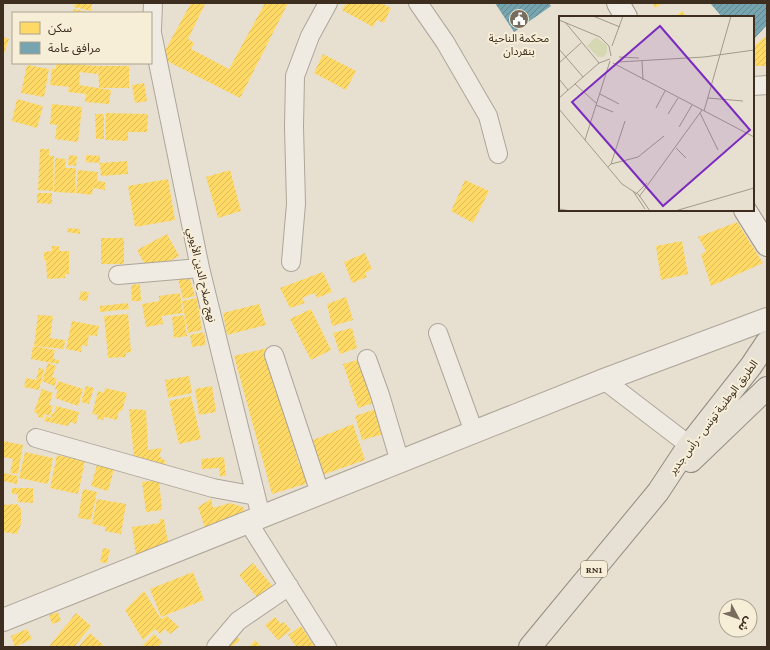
<svg xmlns="http://www.w3.org/2000/svg" width="770" height="650" font-family="'Crimson Pro','Noto Sans Arabic',serif">
<defs>
<pattern id="homes-hatch" width="6" height="6" patternUnits="userSpaceOnUse"><rect width="6" height="6" fill="#ffd966"/><path d="M-1 1l2-2M0 6l6-6M5 7l2-2" fill="none" stroke="#dbbb58"/></pattern>
<pattern id="public-hatch" width="6" height="6" patternUnits="userSpaceOnUse"><rect width="6" height="6" fill="#76a5af"/><path d="M-1 1l2-2M0 6l6-6M5 7l2-2" fill="none" stroke="#62878e"/></pattern>
</defs>
<rect width="100%" height="100%" fill="#e7e0d1"/>
<!-- homes -->
<path fill="url(#homes-hatch)" d="M75,3H92L91,11L74,7Z
M191,3H202L205,4L188,39L194,43L191,49L229,69L265,3H288L240,98L161,58Z
M346,3H381L391,8L384,23L377,20L373,27L342,10Z
M652,3H663L655,8Z
M74,9L87,12L86,13H73Z
M682,11L687,17H674Z
M767,35V66H753V47Z
M3,37L9,39L3,56Z
M323,54L356,71L346,90L314,73Z
M56,63L98,66L97,74L80,72L79,85L111,90L109,104L85,102L86,94L68,92L69,87L50,85L52,68L56,69Z
M27,65L49,69L44,97L21,93Z
M98,66H129V88H99Z
M144,83L147,101L135,103L132,85Z
M17,99L43,106L37,128L12,121Z
M52,104L82,107L78,142L55,139L57,125L50,124Z
M106,113L148,114L147,132H128V141L105,140Z
M95,114H104V139H96Z
M40,149H49V156H54L53,191L38,190Z
M69,155L77,156L76,166L68,165Z
M86,155L100,156V163L86,162Z
M55,158L66,159L65,168H76L75,193L54,192Z
M127,161L128,174L101,176L100,163Z
M78,170L98,172L97,181L105,182V190L93,188L92,195L76,193Z
M230,170L241,211L218,218L206,177Z
M168,179L175,220L135,227L128,186Z
M465,180L489,191L473,223L451,211Z
M37,193H52V204L37,203Z
M737,222L763,263L711,286L701,255L706,251L698,237Z
M67,228L80,229V234L67,232Z
M167,234L179,256L149,272L137,250Z
M101,238H124V264H101Z
M682,241L688,274L661,280L656,246Z
M52,246H59V251H69V274H65V278L47,279L46,260H44V252L52,251Z
M365,253L372,269L365,273L367,277L352,283L344,262Z
M323,272L332,292L317,298L314,293L302,298L305,303L290,308L280,288Z
M189,276L195,296L183,299L178,279Z
M140,284L141,301H132L131,285Z
M81,291L89,292L87,301L79,300Z
M180,293L183,313L162,316L163,324L146,327L142,304L159,301V296Z
M346,297L353,320L332,326L327,304Z
M197,298L202,330L188,333L182,301Z
M128,303L129,309L100,312V306Z
M259,304L266,325L227,335L223,313Z
M311,309L331,350L311,360L290,319Z
M128,314L131,352L126,353V357L108,358L104,316Z
M38,315L53,316L50,338L65,340L64,349L34,346Z
M184,315L187,336L174,338L172,317Z
M72,321L99,326L97,336L89,335L87,346L82,345L81,352L66,349Z
M352,328L357,348L340,354L333,333Z
M204,332L206,345L192,347L190,335Z
M33,346L55,350L53,359L59,360L58,364L31,359Z
M268,348L299,465L307,464L312,482L272,494L234,356Z
M361,359L377,402L358,408L343,364Z
M48,363L56,366L52,377L57,379L54,386L42,381Z
M39,368L44,369L39,390L24,387L26,378L36,380Z
M189,376L192,393L168,398L165,380Z
M58,381L83,389L78,406L55,398L58,390L55,389Z
M86,386L94,388L89,404L81,402Z
M212,386L216,412L199,415L195,389Z
M105,388L127,393L122,411H119L117,420L104,417L103,420L97,419L98,415L92,414L98,391L104,393Z
M42,389L53,393L49,405L53,406L50,416L44,414L43,418L38,417V414L34,412Z
M191,396L201,439L179,444L169,401Z
M56,406L79,412L76,424L70,422L68,426L44,421L46,416L51,418L52,413L54,414Z
M129,409L146,410L148,450L162,448L159,456L165,461V466L146,467L142,458L134,457Z
M376,409L384,434L362,440L355,416Z
M353,424L365,460L322,475L313,440Z
M3,441L23,445L18,474L10,473L13,459L3,457Z
M25,452L53,458L48,484L19,478Z
M57,455L85,461L78,494L50,488Z
M224,457L226,476H220L219,468L202,469L201,459Z
M97,465L114,469L108,491L91,486Z
M3,473L18,476L17,484L3,481Z
M159,480L162,510L146,512L142,482Z
M12,488H33V503L18,502V494H12Z
M83,489L97,492L91,520L78,518Z
M97,499L126,504L121,534L105,531L106,527L92,524Z
M211,499L213,508L230,503L243,507L247,516L206,531L198,507Z
M17,504L21,509V524L17,534L3,532V505Z
M159,519H164L169,549L136,556L132,527L160,523Z
M103,548L110,549L107,563L100,562Z
M253,563L275,589L260,601L239,575Z
M193,572L204,600L161,617L150,589Z
M144,591L161,619L167,616L179,627L170,634L165,629L160,634L155,629L143,640L125,610Z
M58,612L61,621L52,624L49,615Z
M76,613L91,626L74,647H52L50,645Z
M275,617L281,624L284,622L291,630L278,640L265,625Z
M301,626L315,647H296L288,635Z
M27,629L32,639L15,647L11,636Z
M90,633L103,645L101,647H78Z
M233,633L240,640L232,647H227Z
M154,634L162,642L157,647H141Z
M255,640L262,647H249Z"/>
<!-- public -->
<path fill="url(#public-hatch)" d="M495,3H549L551,6L514,32Z
M710,3H767V25L753,40V17H722Z"/>
<g fill="none" stroke-linecap="round" stroke-linejoin="round">
<defs>
<path id="minor" d="M418,3L445,42L488,116L498,154
M151,28L200,268L261,517
M152,30L153,3
M753,86L767,85
M291,262L296,204L294,127L295,76L310,36L328,3
M118,275L200,268
M438,333L474,432
M274,355L320,493
M367,359L380,395L400,462
M604,380L689,445
M36,438L213,488L256,496
M248,522L327,647
M216,647L238,621L289,586"/>
<path id="tertiary" d="M3,620L604,380L767,319"/>
<path id="secondary" d="M618,3L626,17
M745,210L767,245"/>
<path id="primary" d="M691,461L767,388
M530,647L658,492L689,445L751,366L767,342"/>
</defs>
<!-- minor casing -->
<use href="#minor" stroke="#ada599" stroke-width="20"/>
<!-- tertiary casing -->
<use href="#tertiary" stroke="#ada599" stroke-width="24"/>
<!-- secondary casing -->
<use href="#secondary" stroke="#9c958a" stroke-width="24"/>
<!-- primary casing -->
<use href="#primary" stroke="#928b80" stroke-width="24"/>
<!-- minor -->
<use href="#minor" stroke="#efebe3" stroke-width="18"/>
<!-- tertiary -->
<use href="#tertiary" stroke="#efebe3" stroke-width="22"/>
<!-- secondary -->
<use href="#secondary" stroke="#efebe3" stroke-width="22"/>
<!-- primary -->
<use href="#primary" stroke="#e6e1d4" stroke-width="22"/>
</g>
<!-- icons -->
<defs>
<symbol id="civic-disc" viewBox="-11 -11 22 22"><circle r="9.5" fill="#786c5e" stroke="#f7eed8"/><path d="M-.6-6.5H3V-4.5H.6V-3L4-1V1h2V6H-6V1h2V-1L-.6-3ZM-1.2 2.5V6h2.4V2.5Z" fill="#fff"/></symbol>
</defs>
<g fill-rule="evenodd">
<use href="#civic-disc" x="508" y="8" width="22" height="22"/>
</g>
<g text-anchor="middle" stroke-width="4" stroke-linejoin="round" paint-order="stroke">
<!-- shield labels -->
<rect fill="#f7eed8" stroke="#756857" stroke-width="1" x="581" y="561" width="26" height="16" rx="3"/>
<g font-size="10" font-weight="bold" fill="#3d2e20">
<text x="594" y="573">RN1</text>
</g>
<!-- poi labels -->
<g font-size="11" fill="#3d2e20" stroke="#f7eed8">
<text x="519" y="42">محكمة الناحية<tspan x="519" dy="13">بنقردان</tspan></text>
</g>
<!-- street labels -->
<g font-size="11" fill="#3d2e20" stroke="#f7eed8">
<text transform="translate(202 275) rotate(77)" y="4">نهج صلاح الدين الأيوبي</text>
<text transform="translate(713 417) rotate(-53)" y="4">الطريق الوطنية تونس - رأس جدير</text>
</g>
</g>
<!-- overview -->
<g transform="translate(559 16)">
<rect width="195" height="195" fill="#e7e0d1"/>
<path d="M37,21L48,29V37L44,41H39L28,30Z" fill="#d6d7b3"/>
<path fill="none" stroke="#a3998a" stroke-width="1" d="M34,0L61,11M0,4L41,21L50,30L52,40M6,6L40,47M53,30L64,0M0,33L24,61M60,41L80,42M51,45L26,124L63,168L80,179L91,195M83,45L84,64M59,46L145,41L195,34M0,47L22,27M54,47L195,121M0,63L9,74M16,68L38,88M41,78L60,88M0,82L40,47L51,43M149,82L184,85M37,89L54,96M97,92L106,75M0,93L26,124M145,95L172,0M141,97L159,134M109,98L119,82M120,111L133,89M117,132L127,142M52,148L66,105M49,151L52,148L79,141L105,120M74,175L86,193M76,179L88,167M80,181L143,94M0,193L12,195M116,195L195,172"/>
<path fill="#7b2cbf" fill-opacity="0.15" stroke="#7b2cbf" stroke-width="2" d="M101,10L191,114L104,190L13,86Z"/>
<rect width="195" height="195" fill="none" stroke="#3d2e20" stroke-width="2"/>
</g>
<!-- border -->
<rect width="770" height="650" fill="none" stroke="#3d2e20" stroke-width="8"/>
<!-- legend -->
<rect x="12" y="12" width="140" height="52" fill="#f7eed8" stroke="#ada18e"/>
<rect x="20" y="22" width="20" height="12" fill="#ffd966" stroke="#ada18e"/>
<text x="48" y="32" font-size="12" fill="#3d2e20">سكن</text>
<rect x="20" y="42" width="20" height="12" fill="#76a5af" stroke="#ada18e"/>
<text x="48" y="52" font-size="12" fill="#3d2e20">مرافق عامة</text>
<!-- north arrow -->
<g transform="translate(738 618) rotate(131)"><circle r="19" fill="#f7eed8" stroke="#ada18e"/>
<path d="M0-3L7 15L0 10L-7 15Z" fill="#786c5e"/>
<text y="-6" font-size="11" font-weight="bold" text-anchor="middle" fill="#3d2e20">ش</text>
</g>
</svg>
